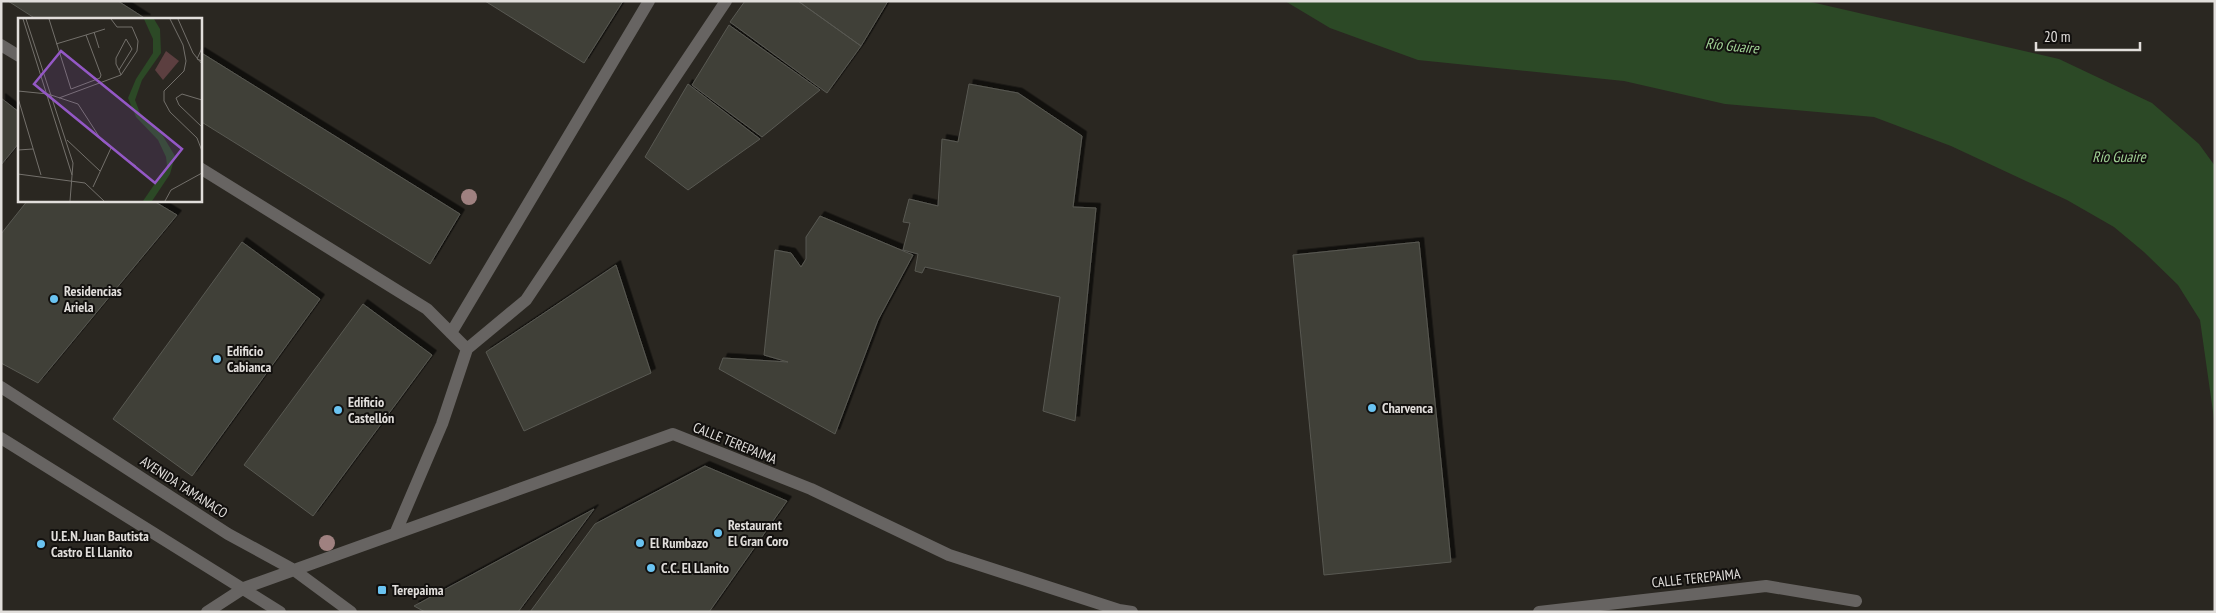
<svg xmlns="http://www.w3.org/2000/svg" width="2216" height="613" font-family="'PT Sans Narrow',sans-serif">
<defs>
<filter id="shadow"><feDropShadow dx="4.5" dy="-4.5" stdDeviation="0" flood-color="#0009"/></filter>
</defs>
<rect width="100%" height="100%" fill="#2a2721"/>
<!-- water -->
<path fill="#2c4926" d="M1285,1L1811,2L2059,59L2152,103L2199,144L2215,166V426L2200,320L2178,285L2144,252L2114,227L2067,200L1951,146L1874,117L1725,104L1624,81L1418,60L1330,28Z"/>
<!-- building -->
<path fill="#3f3f38" stroke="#595952" filter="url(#shadow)" d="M8,1H118L146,19H36Z
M485,1H623L584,63Z
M745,1H798L861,46L827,93L730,22Z
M798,1H888L861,46Z
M729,25L820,90L762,137L692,85Z
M200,52L460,214L430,264L200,121Z
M688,84L760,139L688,190L645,157Z
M969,84L1018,93L1082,136L1073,207L1096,208L1075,421L1043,411L1060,297L925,267L922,273L915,271L918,254L903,250L910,223L903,222L909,199L938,206L942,139L958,142Z
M1,98L19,112V143L1,165Z
M28,200H152L177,215L38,383L1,363V234Z
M820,216L913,255L878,320L835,434L719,369L723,358L788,362L764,355L775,250L791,253L801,267L806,259V237Z
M242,242L320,299L192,476L113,419Z
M1419,242L1451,562L1324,575L1293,255Z
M616,265L651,373L524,431L486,352Z
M363,304L432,355L313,516L244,465Z
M705,466L787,501L709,612H530L595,524Z
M594,509L518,612H425L414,606Z"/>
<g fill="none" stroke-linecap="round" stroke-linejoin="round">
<!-- minor -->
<path stroke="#676462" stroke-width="12" d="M1,45L19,56
M200,168L427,309L467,349
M451,333L649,1
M1,387L228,534L294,570L351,612
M1,438L280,612
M395,534L442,424L467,349L526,300L726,1
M207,612L244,588L673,434L811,489L949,555L1119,610L1132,612
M1539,612L1766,586L1856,601"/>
</g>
<!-- trees -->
<g fill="#9f8180">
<circle cx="469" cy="197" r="8"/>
<circle cx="327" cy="543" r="8"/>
</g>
<!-- markers -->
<g fill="#6ac3f1" stroke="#12100e" stroke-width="2">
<circle cx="54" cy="299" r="5"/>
<circle cx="217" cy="359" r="5"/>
<circle cx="1372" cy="408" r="5"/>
<circle cx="338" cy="410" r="5"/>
<circle cx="718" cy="533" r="5"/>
<circle cx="640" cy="543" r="5"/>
<circle cx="41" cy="544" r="5"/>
<circle cx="651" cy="568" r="5"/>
<rect x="377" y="585" width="10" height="10" rx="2.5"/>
</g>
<g text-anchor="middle" stroke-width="4" stroke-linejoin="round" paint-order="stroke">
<!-- poi labels -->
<g font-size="14" font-weight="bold" fill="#e1dedb" stroke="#12100e" text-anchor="start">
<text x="64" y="296">Residencias<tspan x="64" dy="16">Ariela</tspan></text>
<text x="227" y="356">Edificio<tspan x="227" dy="16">Cabianca</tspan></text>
<text x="348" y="407">Edificio<tspan x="348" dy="16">Castellón</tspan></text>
<text x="1382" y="413">Charvenca</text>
<text x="728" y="530">Restaurant<tspan x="728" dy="16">El Gran Coro</tspan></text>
<text x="51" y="541">U.E.N. Juan Bautista<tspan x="51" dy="16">Castro El Llanito</tspan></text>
<text x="650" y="548">El Rumbazo</text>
<text x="661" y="573">C.C. El Llanito</text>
<text x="392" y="595">Terepaima</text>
</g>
<!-- street labels -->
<g font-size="14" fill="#e1dedb" stroke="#12100e">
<text transform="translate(735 443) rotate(22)" y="5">CALLE TEREPAIMA</text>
<text transform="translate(184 487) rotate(33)" y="5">AVENIDA TAMANACO</text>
<text transform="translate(1696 578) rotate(-6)" y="5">CALLE TEREPAIMA</text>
</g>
<!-- water labels -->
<g font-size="15" font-style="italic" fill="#a0d195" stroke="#12100e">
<text transform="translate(1732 46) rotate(6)" y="5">Río Guaire</text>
<text x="2119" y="162">Río Guaire</text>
</g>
</g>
<!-- overview -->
<g transform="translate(18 18)">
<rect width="184" height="184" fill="#2a2721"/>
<path d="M148,33L161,43L145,62L137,52Z" fill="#5c3f40"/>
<path d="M126,1H136L142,11L143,35L124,62L117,82L122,95L142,113L157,138L152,156L134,183H125L149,148L148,139L140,122L118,99L110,80L118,61L135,35V21Z" fill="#2c4926"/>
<path fill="none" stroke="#73706b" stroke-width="1" d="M5,1L54,157M8,1L55,145L52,183M31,1L53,71M152,1L165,27L168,43L166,53L146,73V83L152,94L179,120L184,133M160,1L175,35L184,46M76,14L81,30M68,17L87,11M38,26L68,17L83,57L82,60L53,71M184,30L179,41L184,43M101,52L114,31L108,21L98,40V46L101,52L103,57M0,73L30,76L60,86L84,123L118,148M0,80L23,157M41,80L103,57L119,33L120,23L114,9H99L93,1M184,82L164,76L158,80L161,87L184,109M49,122L82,153M0,132L15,131M0,156L67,165L86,183M75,169L93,130M147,183L153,172L184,155"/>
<path fill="#9458c6" fill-opacity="0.15" stroke="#9458c6" stroke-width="2.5" d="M43,33L164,131L137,165L16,66Z"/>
<rect width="184" height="184" fill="none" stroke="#e1dedb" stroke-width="2.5"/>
</g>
<!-- border -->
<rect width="2216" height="613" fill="none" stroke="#e1dedb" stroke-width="5"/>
<!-- scale -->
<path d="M2036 42v8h104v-8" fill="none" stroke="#e1dedb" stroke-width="2.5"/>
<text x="2044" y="42" font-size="15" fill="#e1dedb" stroke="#12100e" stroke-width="4" paint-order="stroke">20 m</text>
</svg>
